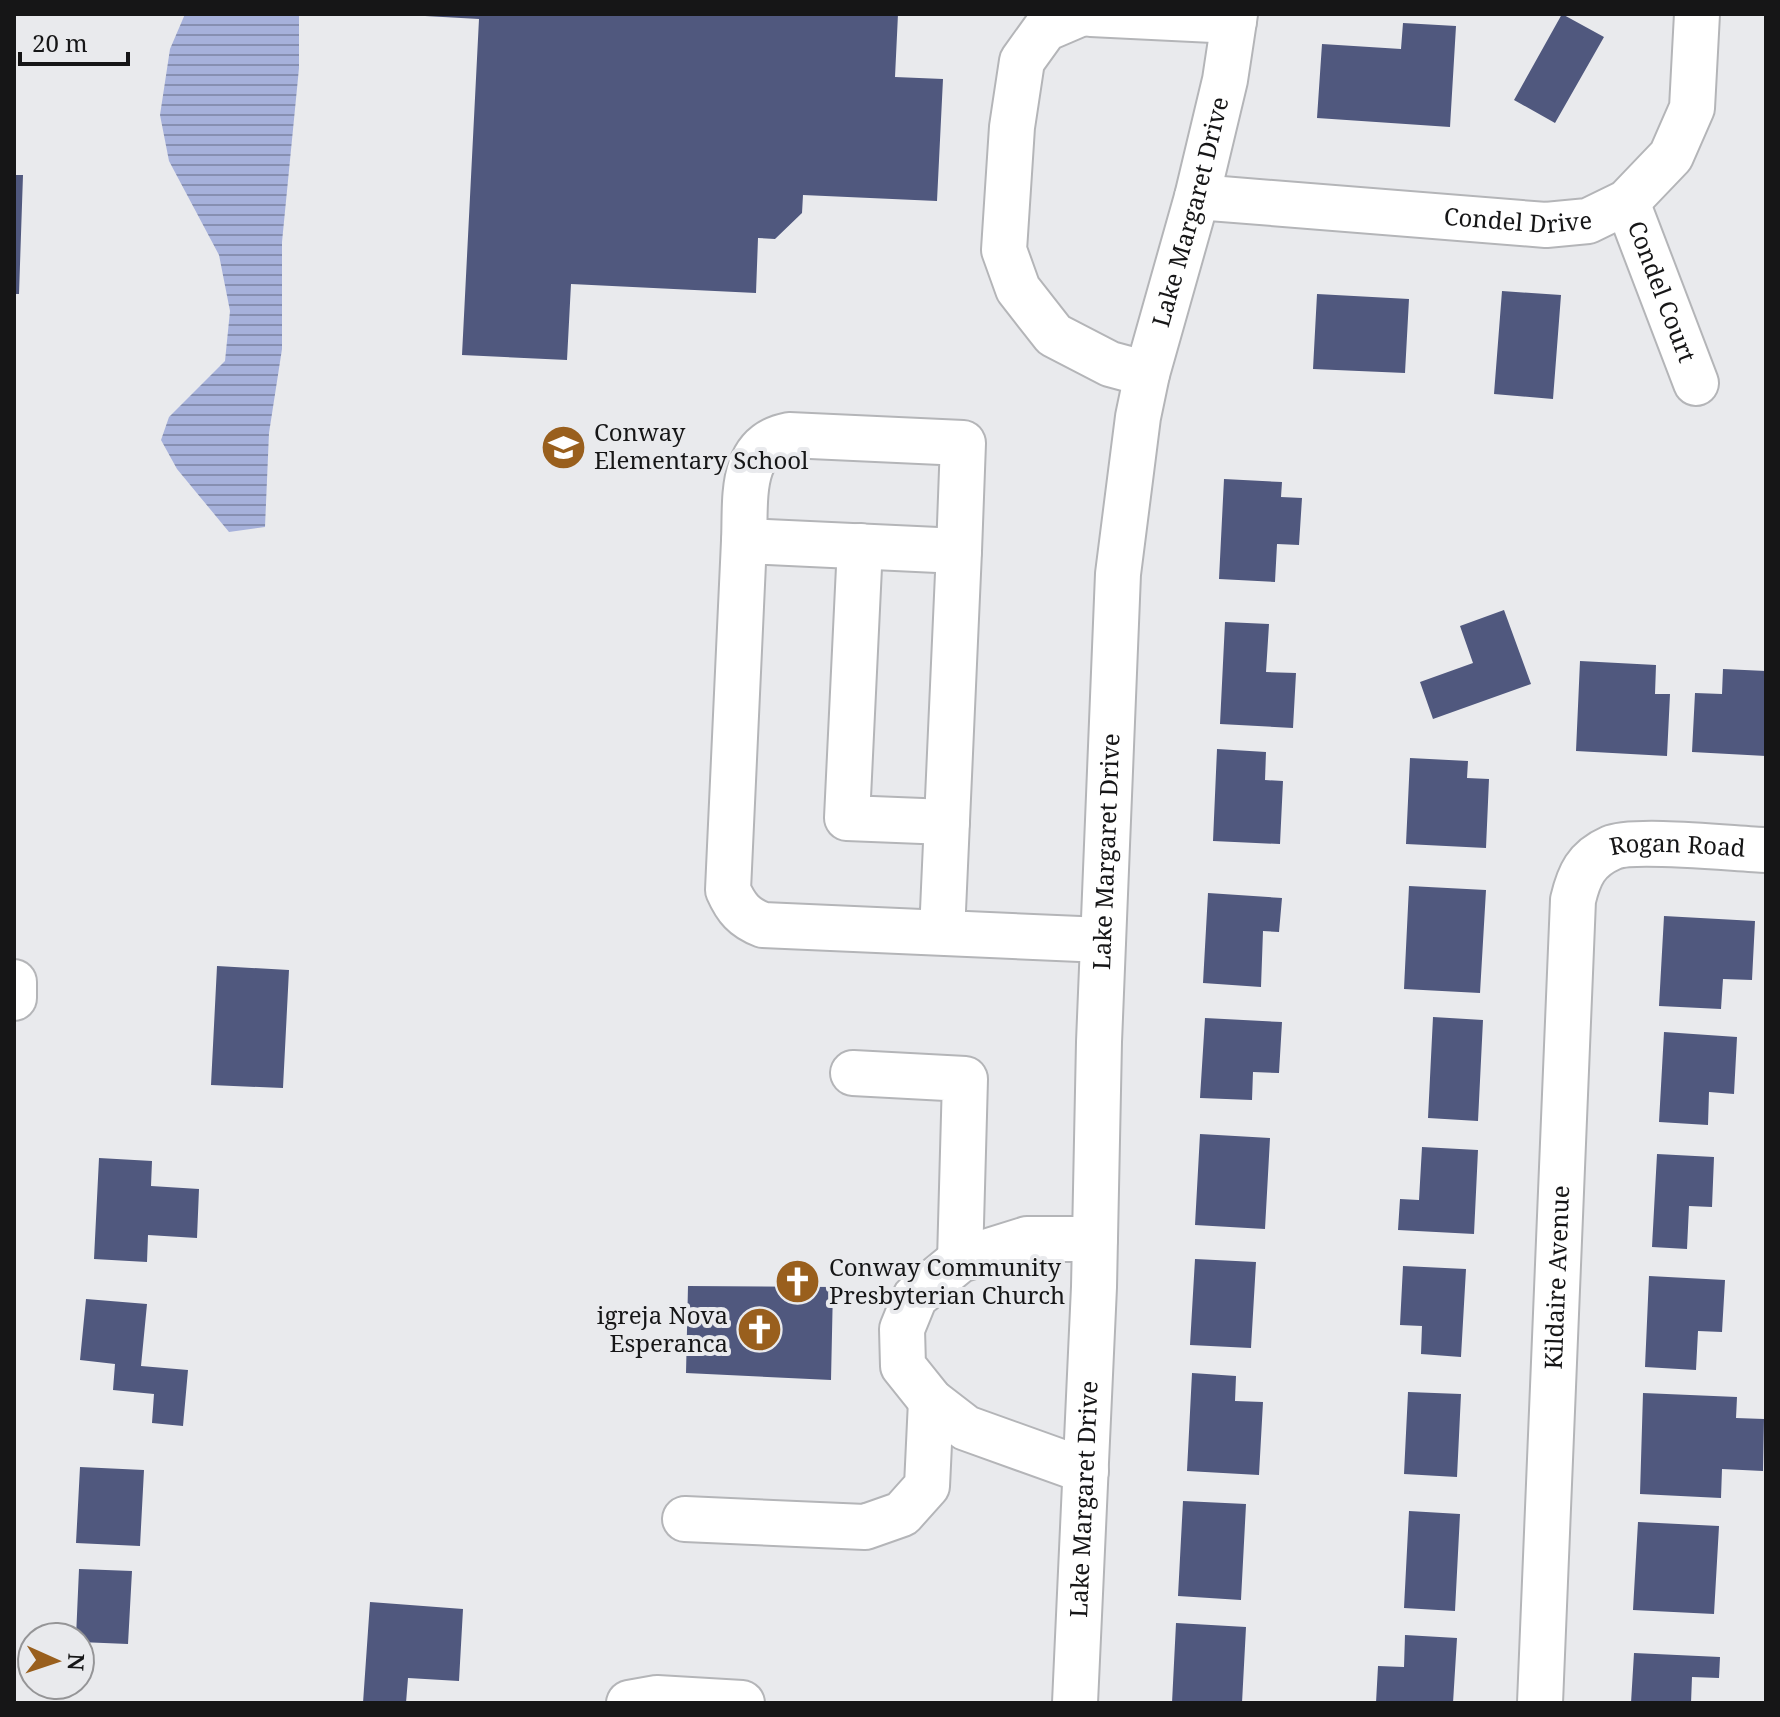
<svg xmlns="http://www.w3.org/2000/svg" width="1780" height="1717" font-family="'Noto Serif',serif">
<defs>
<pattern id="water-rules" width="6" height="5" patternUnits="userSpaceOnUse" patternTransform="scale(2)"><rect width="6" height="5" fill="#a6b1db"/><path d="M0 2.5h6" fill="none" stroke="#868fb1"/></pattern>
</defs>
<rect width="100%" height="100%" fill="#e9eaed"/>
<!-- water -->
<path fill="url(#water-rules)" d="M185,14H299V68L282,242V349L269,433L265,527L229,532L177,469L161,440L169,417L225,361L230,311L219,255L169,161L160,115L170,49Z"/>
<!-- building -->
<path fill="#50587e" d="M425,14H898L895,77L943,79L937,201L803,195L802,213L775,239L758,238L756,293L571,284L567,360L462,355L479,19L425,16Z
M1562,14L1604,37L1555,123L1514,100Z
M1403,23L1456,26L1450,127L1317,118L1322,44L1401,49Z
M14,175H23L19,294H14Z
M1502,291L1561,295L1553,399L1494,394Z
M1317,294L1409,299L1405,373L1313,369Z
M1224,479L1282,482L1281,497L1302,498L1299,545L1277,544L1275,582L1219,579Z
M1504,610L1531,684L1433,719L1420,682L1473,663L1460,626Z
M1225,622L1269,624L1266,672L1296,673L1293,728L1220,724Z
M1580,661L1656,665L1655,694H1670L1667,756L1576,751Z
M1723,669L1766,671V756L1692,752L1695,693L1722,694Z
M1217,749L1266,752L1265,780L1283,781L1280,844L1213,841Z
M1410,758L1468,761L1467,778L1489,779L1486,848L1406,844Z
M1409,886L1486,890L1480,993L1404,989Z
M1208,893L1282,898L1279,932L1263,931L1261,987L1203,983Z
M1664,916L1755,921L1752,980L1723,979L1721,1009L1659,1006Z
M217,966L289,970L283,1088L211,1085Z
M1433,1017L1483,1020L1478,1121L1428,1118Z
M1205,1018L1282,1022L1279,1073L1253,1072L1252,1100L1200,1098Z
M1664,1032L1737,1037L1734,1094L1709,1092L1708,1125L1659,1122Z
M1200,1134L1270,1138L1265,1229L1195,1225Z
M1422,1147L1478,1150L1474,1234L1398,1230L1400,1199L1419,1200Z
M1657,1154L1714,1157L1712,1207L1689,1206L1687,1249L1652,1247Z
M99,1158L152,1161L151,1186L199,1189L197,1238L148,1235L147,1262L94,1259Z
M1195,1259L1256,1262L1251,1348L1190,1345Z
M1403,1266L1466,1269L1461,1357L1421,1354L1422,1326L1400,1325Z
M1649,1276L1725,1280L1722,1332L1698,1331L1696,1370L1645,1367Z
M688,1286L833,1287L831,1380L686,1373Z
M86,1299L147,1304L141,1366L188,1370L183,1426L152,1423L154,1394L113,1390L115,1364L80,1360Z
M1192,1373L1236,1376L1235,1401L1263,1402L1259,1475L1187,1471Z
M1408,1392L1461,1394L1457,1477L1404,1474Z
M1643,1393L1737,1397L1736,1418L1764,1419L1763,1471L1722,1469L1721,1498L1640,1494Z
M80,1467L144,1470L140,1546L76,1543Z
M1183,1501L1246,1504L1241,1600L1178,1596Z
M1409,1511L1460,1514L1455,1611L1404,1608Z
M1638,1522L1719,1526L1714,1614L1633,1610Z
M79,1569L132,1571L128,1644L80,1642V1637H76Z
M370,1602L463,1609L459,1681L408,1678L406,1703H363Z
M1176,1623L1246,1627L1242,1703H1172Z
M1405,1635L1457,1638L1453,1703H1376L1378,1666L1404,1667Z
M1634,1653L1720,1657L1719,1678L1692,1677L1691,1703H1631Z"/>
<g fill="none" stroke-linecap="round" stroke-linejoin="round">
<defs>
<g id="minor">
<path d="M1080,14L1045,29L1022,61L1012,127L1004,250L1018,289L1054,335L1110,364L1147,374"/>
<path d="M1091,14L1234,21"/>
<path id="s1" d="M1197,197L1546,225L1588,221L1627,202L1671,156L1692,108L1697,14"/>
<path id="s2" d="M1627,202L1696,383"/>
<path d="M744,541C746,500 738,445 789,435L963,443L959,551"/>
<path d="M860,546L847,818L947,822"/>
<path d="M942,933L959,551L744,541L728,890C736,908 744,918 763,925L1103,940"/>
<path d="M14,982V998"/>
<path d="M853,1073L965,1079L960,1260"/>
<path d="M1086,1471L966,1428L931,1401L903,1366L902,1329L915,1297L960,1260L1027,1239H1095"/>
<path d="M685,1519L865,1527L902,1514L927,1486L931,1401"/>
<path d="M629,1703L657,1698L742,1703"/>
<path id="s3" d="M1075,1703L1094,1287L1099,1042L1118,574L1138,417L1147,374L1197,197L1225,80L1235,14"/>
<path id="s4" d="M1540,1703L1573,900C1579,875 1586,859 1611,848C1634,838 1735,849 1766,850"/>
</g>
</defs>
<!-- minor casing -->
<use href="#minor" stroke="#b4b5b8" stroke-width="48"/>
<!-- minor -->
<use href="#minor" stroke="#fff" stroke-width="44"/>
</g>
<!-- icons -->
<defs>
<symbol id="school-disc" viewBox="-11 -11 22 22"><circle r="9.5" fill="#995f1d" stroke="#e9eaed"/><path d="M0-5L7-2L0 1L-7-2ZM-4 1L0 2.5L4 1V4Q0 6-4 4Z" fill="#fff"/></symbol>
<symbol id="church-disc" viewBox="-11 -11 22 22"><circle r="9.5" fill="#995f1d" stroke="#e9eaed"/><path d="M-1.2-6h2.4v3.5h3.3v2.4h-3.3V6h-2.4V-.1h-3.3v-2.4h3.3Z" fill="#fff"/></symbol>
</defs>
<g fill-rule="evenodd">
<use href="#school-disc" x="538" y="422" width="51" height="51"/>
<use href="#church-disc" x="772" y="1256" width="51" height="51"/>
<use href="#church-disc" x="734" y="1304" width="51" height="51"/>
</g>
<g text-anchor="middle" stroke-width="8" stroke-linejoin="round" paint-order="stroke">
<!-- street labels -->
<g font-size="24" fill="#161617" stroke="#e9eaed">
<text dy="8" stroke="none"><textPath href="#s3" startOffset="1500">Lake Margaret Drive</textPath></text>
<text dy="8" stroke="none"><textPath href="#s1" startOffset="322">Condel Drive</textPath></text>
<text dy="8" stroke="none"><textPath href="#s2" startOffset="96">Condel Court</textPath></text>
<text dy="8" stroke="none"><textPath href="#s3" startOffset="852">Lake Margaret Drive</textPath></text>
<text dy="8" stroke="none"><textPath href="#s4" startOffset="938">Rogan Road</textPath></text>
<text dy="8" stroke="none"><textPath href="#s4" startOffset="426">Kildaire Avenue</textPath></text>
<text dy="8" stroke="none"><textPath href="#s3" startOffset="204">Lake Margaret Drive</textPath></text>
</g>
<!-- poi labels -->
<g font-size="24" fill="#161617" stroke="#e9eaed" text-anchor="start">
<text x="594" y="441">Conway<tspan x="594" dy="28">Elementary School</tspan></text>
<text x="829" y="1276">Conway Community<tspan x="829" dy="28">Presbyterian Church</tspan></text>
<text x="728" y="1324" text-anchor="end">igreja Nova<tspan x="728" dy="28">Esperanca</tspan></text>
</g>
</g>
<!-- border -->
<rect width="1780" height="1717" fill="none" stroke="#161617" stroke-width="32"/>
<!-- north arrow -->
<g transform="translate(56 1661) rotate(93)"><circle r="38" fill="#e9eaed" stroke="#959597" stroke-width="2"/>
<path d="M0-6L14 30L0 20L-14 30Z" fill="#995f1d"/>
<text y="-12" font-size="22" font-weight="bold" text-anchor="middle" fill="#161617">N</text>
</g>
<!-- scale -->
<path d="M20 52v12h108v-12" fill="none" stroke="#161617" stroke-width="4"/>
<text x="32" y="52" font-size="24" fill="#161617" stroke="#e9eaed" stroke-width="6" paint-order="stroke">20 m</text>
</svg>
